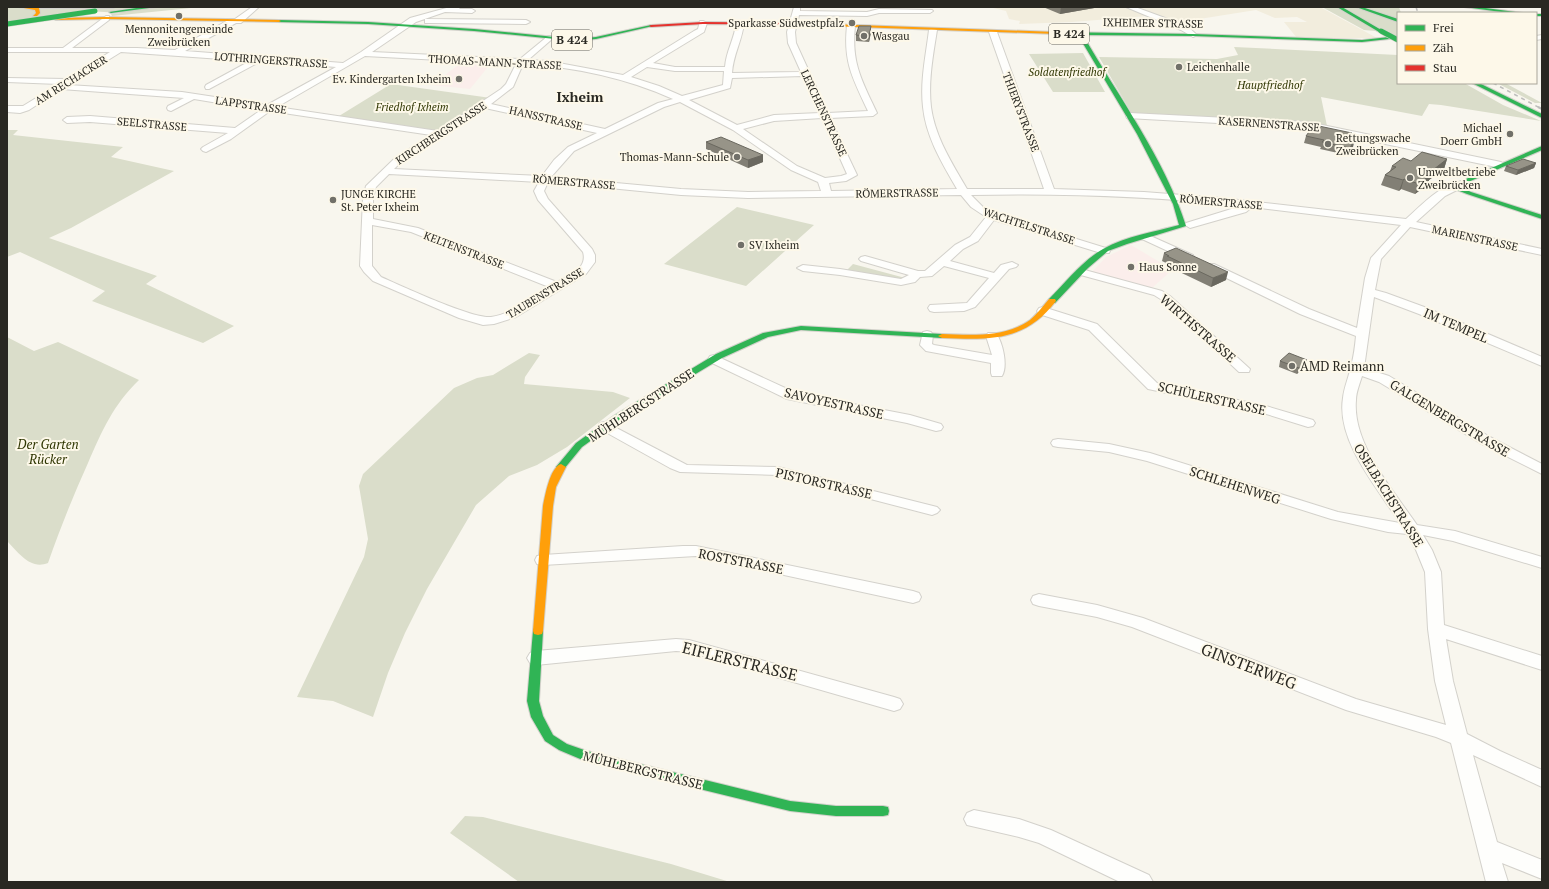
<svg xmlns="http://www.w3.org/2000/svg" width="1549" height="889" font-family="'PT Serif',serif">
<rect width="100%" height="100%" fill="#f8f6ee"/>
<!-- built -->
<path fill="#f2eddd" d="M989,7H1124L1148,16L1072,22L1019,24L1020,21L1009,19L1006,11Z
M1132,7H1320L1377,38H1297L1284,22H1307L1297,17L1275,18L1256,10L1174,23Z"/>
<!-- education -->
<path fill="#fbeeeb" d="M464,61L492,62L470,89L431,85Z
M1131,245L1163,264L1171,271L1152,288L1092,272L1106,257Z"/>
<!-- green -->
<path fill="#daddca" d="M7,7H228L191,8L112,16L111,14L121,13L88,11L7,22Z
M1322,7H1399L1401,13H1398V37L1375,31L1364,30Z
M1234,47L1398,55V83H1464L1503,105L1541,121L1441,105L1429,104L1422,116L1321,97L1327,126L1132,114L1099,57L1217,59L1238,55Z
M1083,53L1105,92H1053L1029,54Z
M1497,83H1505L1542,103H1535Z
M391,84L491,98L441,131L339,116Z
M7,130H18L13,135L123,147L111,157L174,171L71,228L49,238L157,276L146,284L234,326L203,343L92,301L105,291L20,252L7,257Z
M737,207L814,225L746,286L664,264Z
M853,264L909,279L907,280L846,271Z
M7,337L34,351L58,342L139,380C113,405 102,431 88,463C73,496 60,529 48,563C30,570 19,553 7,541Z
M529,353L540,355L525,377L524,384L613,392L630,398L567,447L537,465L509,476L476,505L427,589L405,633L388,673L373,717L333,701L297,697L364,557L368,539L359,486L363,474L454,388L477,378L493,375Z
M465,816L483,817L671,864L730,882H519L450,833Z"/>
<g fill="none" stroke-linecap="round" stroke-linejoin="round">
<defs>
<path id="street" d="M252,7H259L241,23H236L185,51L343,63L361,52L410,18L450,7H461L459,9H472L475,11L472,13L445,12L416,22L372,52L520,59L548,36H551V40L528,60L548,61L623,75L694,31L698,29L700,21H703L707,23L704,32L653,63L675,67H725C726,51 735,38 736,23L740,21L744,23C742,41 733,55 732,73L801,72L788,43L787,32L794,7H800V11L867,12L879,9L932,10L933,11L930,13H879L867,16L799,15L795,32L796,43L828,113L868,111C853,79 843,62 847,26L851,24L855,26C851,63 862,81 877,113L873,116L830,118L857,175L846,181L829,183L831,191L957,189C942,163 926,137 923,107C920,81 926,55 929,30L933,28L937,30C933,55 928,82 931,107C935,137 952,163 967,189H1044L989,32L993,30L997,32L1054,189L1144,192L1221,198L1406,219C1418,209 1443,181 1459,185L1461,187L1459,189L1445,196L1416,222L1542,249V255L1410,227L1381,259L1375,290L1386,293L1427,308L1542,357V366L1419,314L1374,297L1364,368L1389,376L1490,437L1542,464V474L1480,443L1379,382L1362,376C1360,383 1356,392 1356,400C1352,444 1393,490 1417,525L1455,531L1542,557V568L1453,541L1423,535L1432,550L1441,572L1444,625L1542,656V670L1446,639L1453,681L1467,734L1500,751L1542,770V787L1473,755L1497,842L1542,860V879L1502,863L1508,882H1486L1451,743L1436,737L1346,710L1132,627L1097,617L1039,606L1033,604L1031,600L1033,596L1039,594L1097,605L1143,618L1356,699L1446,725L1435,681L1428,629L1425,572L1416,550L1407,534L1388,532L1331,519L1147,461L1109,452L1058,447L1053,446L1051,443L1053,440L1058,439L1109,444L1150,453L1338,512L1400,523C1378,489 1336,441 1343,398C1344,387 1349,377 1351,366C1354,356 1355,346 1356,336L1300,314L1206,268L1204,266L1206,264H1214L1309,309L1357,328L1365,278L1371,258L1401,225L1252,207L1246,212L1190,228L1185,225L1186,223L1241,206C1151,196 1061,193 971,195L983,207L996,214L1109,249L1110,251L1109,253H1101L994,220L978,241L963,249L950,261L994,273L1001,265L1012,262L1018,265L1016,267L1009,269L975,307L964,311L934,312L930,311L928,308L930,305L967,303L989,278L944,266L932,276L920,277L915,282L901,285L840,275L803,271L797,268L803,265L840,269L901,279L909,275L861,261L859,259L861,257L865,256L918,271H925L955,245L970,237L986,217L971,207L961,195L748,198L681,195L548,182L544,191L548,199L592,249L595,255V262L586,274L516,317L494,324L483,325L459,318L373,281L364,272L360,266L363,198L366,186L395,158L431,135L270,111L231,139L206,152L203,151L201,149L203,147L228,133L90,122L67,123L63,120L67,117L90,116L235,128L261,110L194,99L171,111L168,110L167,108L168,106L184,98L61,89L29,110L20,113L7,112V106H23L59,84L7,82V78L66,79L110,52H7V48H63L106,16H109V20L72,48H137L175,50L230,19H235ZM121,52L250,61L206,85L205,87L206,89H209L261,61L336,67L267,105L182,92L68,85ZM365,56L516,64L506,84L501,89L438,131L277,107ZM523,64C575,67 626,78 673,99L658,103L605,129L491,104L513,87ZM647,67L675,71H724L723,85L682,96L659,86L631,77ZM803,76L820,113L774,115L737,125L689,100L730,88L732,78ZM680,102L733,130L791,170L818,182L821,191L748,192L681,189L551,177L574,151L664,107ZM485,108L597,133L568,147L554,160L542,176L394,169L401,162ZM822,118L847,174L841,176L825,178L797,166L743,129L774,121ZM389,174L539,182L534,191L538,200L583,252C588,269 569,275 557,282L418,228L373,219V198L376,187ZM372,225L411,232L549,287C531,298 512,314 491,317C472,319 402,286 381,277L372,266Z
M1126,7H1135L1187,26L1197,35L1193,37L1181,30Z
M425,19L526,20L530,22L526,24L428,23H425Z
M1542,35V39L1536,40V36Z
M1130,113L1308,122L1501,162L1506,165L1501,168L1308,128L1127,118L1126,116Z
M1146,234L1193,255L1194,257L1193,259H1185L1142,239L1141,237L1142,235Z
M1081,269L1162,291L1170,296L1250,369L1249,372H1239L1162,300L1154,295L1077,274L1075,272Z
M1043,307L1097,324L1157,383L1266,406L1313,420L1315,423L1313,426L1308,427L1263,413L1148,389L1089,330L1039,314L1037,311L1039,308Z
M927,331L931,332L933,335L932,344L934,345L992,355L986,336L988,333H996C1003,343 1008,366 1002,376H992L991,373V363L926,351L920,345L923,332Z
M714,355L796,393L910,415L941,424L943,427L941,430L936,431L907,423L787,399L710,362L708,359L710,356Z
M605,422L687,465L778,467L937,507L940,510L937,513L932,515L778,475L680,472L670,468L600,429L598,426L600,423Z
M683,546H696L913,591L919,593L921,597L919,601L913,603L696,556L543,565L537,564L535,560L537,556L543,555Z
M676,639L689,640L894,697L900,699L903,704L900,709L894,711L689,652L676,651L536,665L530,663L527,658L530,653L536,651Z
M974,810L1019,819L1051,830L1149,875L1153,882H1120L1039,843L1019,837L967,825L964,819L967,813Z"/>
<path id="fast" d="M39,7H115L113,8H41Z
M143,7H157L111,13L109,12Z
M1337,7H1342L1383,31L1379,32Z
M1356,7H1362L1398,19V22Z
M1464,7H1478L1523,13H1509Z
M1536,14H1542V16H1536Z
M279,20L368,22L474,29L575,39L596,37L651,25L653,26L596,39L575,41L474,31L368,24L277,22Z
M1056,32L1193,34L1362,40L1398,36V38L1362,42L1193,36L1083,35C1118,96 1165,159 1186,226L1127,244L1108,251L1088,268L1055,303H1049V299C1066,282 1082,261 1103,249C1126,236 1154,232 1179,225L1173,204L1137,134L1078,35L1054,34V33Z
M1472,83H1479L1542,114V118Z
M1542,146V150L1459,186L1471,192L1542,215V219L1467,194L1457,190L1452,185Z
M801,326L942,334L946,336L942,338L801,330L768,337L722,358L621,419L582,447L564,469L561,470L556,467L576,443L615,415L716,354L763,333Z
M538,627L542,628L543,631L539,701L543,716L553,735L567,744L587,751L790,801L836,806H883L888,807L889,811L888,815L883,816H836L790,811L585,761L559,750L545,741L531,717L527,701L533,631L534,628Z"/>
<path id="slow" d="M18,7L39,8L40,13L37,16H33L36,13L35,10Z
M106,17L279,20L281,21L279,22L106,19L56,20L54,19L56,18Z
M802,23L1056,32L1058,33L1056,34L800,25Z
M1049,299H1055L1056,301C1025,342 989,340 942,338L938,336L942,334C971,335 1005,338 1030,320C1037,314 1043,306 1049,299Z
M561,464L566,467L556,487L553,506L543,631L542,634L538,635L534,634L533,631L543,506C545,496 550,467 561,464Z"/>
<path id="jam" d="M703,22L802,23L804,24L802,25L703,24L651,27L649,26L651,25Z"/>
</defs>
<!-- street casing -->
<use href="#street" stroke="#d3d1cb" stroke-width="2"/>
<!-- fast casing -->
<use href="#fast" stroke="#d3d1cb" stroke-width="2"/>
<!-- slow casing -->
<use href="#slow" stroke="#d3d1cb" stroke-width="2"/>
<!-- jam casing -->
<use href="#jam" stroke="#d3d1cb" stroke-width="2"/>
<!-- street -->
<use href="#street" fill="#fefefc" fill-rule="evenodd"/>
<!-- fast -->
<use href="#fast" fill="#30b455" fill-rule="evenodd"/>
<!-- slow -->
<use href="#slow" fill="#ff9f0a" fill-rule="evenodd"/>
<!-- jam -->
<use href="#jam" fill="#e5322d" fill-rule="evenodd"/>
<!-- rail-far1 -->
<path stroke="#bdbdbb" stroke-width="1.5" stroke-dasharray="4 4" stroke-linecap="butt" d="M1416,7L1418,13
M1493,83L1540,108"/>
<!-- rail -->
<path stroke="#bdbdbb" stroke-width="2" stroke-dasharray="5 5" stroke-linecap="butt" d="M1538,107L1542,109"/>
<defs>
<path id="fast-bridge" d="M7,24L95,11
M1381,31L1398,40"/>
</defs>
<!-- fast-bridge casing -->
<use href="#fast-bridge" stroke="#d3d1cb" stroke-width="6" stroke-linecap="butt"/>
<!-- fast-bridge -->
<use href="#fast-bridge" stroke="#30b455" stroke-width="5"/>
</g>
<!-- wall -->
<path fill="#827f75" d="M1043,7H1100L1060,14Z
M871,26V32L869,42L856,41V35Z
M1306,136L1350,138L1353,147L1347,155L1320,149L1321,147L1304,143Z
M706,142L763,155V162L748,168L706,149Z
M1447,159L1444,169L1429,180L1428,184L1415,194L1401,189L1399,191L1381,185L1385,175L1390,171L1392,166L1411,161Z
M1536,163L1534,168L1516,175L1504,171L1506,166Z
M1164,253L1226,280L1211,287L1165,265L1166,263L1162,261Z
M1280,361L1305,365L1297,374L1279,367Z"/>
<!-- shaded-wall -->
<path fill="#6a685f" d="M1061,7H1100L1060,14Z
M871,26V32L869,42V36Z
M1355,139L1353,147L1347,155L1350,148Z
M763,155V162L748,168V160Z
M1447,159L1444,169L1429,180L1428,184L1415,194L1419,184L1429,173Z
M1536,163L1534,168L1516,175L1518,170Z
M1404,179L1401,189L1399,191L1403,180Z
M1228,272L1226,280L1211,287L1213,278Z
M1307,360L1305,365L1297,374L1299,368Z"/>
<!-- building -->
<path fill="#979488" stroke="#6a685f" d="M859,26H871L869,36L856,35Z
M1314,125L1352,133L1348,138L1355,139L1350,148L1322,142L1324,140L1306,136Z
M721,137L763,155L748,160L706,142Z
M1422,152L1447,159L1429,173L1431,174L1419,184L1404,179L1403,180L1385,175L1396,167L1392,166L1403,158L1411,161Z
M1523,159L1536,163L1518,170L1506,166Z
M1176,248L1228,272L1213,278L1167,256H1169L1164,253Z
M1289,353L1307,360L1299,368L1280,361Z"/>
<!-- markers -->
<g fill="#717069" stroke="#fdf8e9" stroke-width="1.5">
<circle cx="179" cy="16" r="4"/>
<circle cx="852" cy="23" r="4"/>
<circle cx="864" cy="36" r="4"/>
<circle cx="1179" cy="67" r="4"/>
<circle cx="459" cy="79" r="4"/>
<circle cx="1510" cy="134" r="4"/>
<circle cx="1328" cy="144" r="4"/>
<circle cx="737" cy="157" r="4"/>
<circle cx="1410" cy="178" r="4"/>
<circle cx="333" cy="200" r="4"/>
<circle cx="741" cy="245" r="4"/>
<circle cx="1131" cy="267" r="4"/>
<circle cx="1292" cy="366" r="4"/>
</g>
<g text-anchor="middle" stroke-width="4" stroke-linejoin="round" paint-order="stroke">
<!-- far-poi labels -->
<g font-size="11" fill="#292822" stroke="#fdf8e9" text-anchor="start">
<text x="844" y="27" text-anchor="end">Sparkasse Südwestpfalz</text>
<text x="179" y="33" text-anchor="middle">Mennonitengemeinde<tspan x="179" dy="13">Zweibrücken</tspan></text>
<text x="872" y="40">Wasgau</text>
<text x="1187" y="71">Leichenhalle</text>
<text x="451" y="83" text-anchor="end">Ev. Kindergarten Ixheim</text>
<text x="1502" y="132" text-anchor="end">Michael<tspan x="1502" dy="13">Doerr GmbH</tspan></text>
<text x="1336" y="142">Rettungswache<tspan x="1336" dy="13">Zweibrücken</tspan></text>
<text x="729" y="161" text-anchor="end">Thomas-Mann-Schule</text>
<text x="1418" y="176">Umweltbetriebe<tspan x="1418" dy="13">Zweibrücken</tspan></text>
<text x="341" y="198">JUNGE KIRCHE<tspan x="341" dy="13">St. Peter Ixheim</tspan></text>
<text x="749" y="249">SV Ixheim</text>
<text x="1139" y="271">Haus Sonne</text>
</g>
<!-- far-street labels -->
<g font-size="11" fill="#292822" stroke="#fdf8e9">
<text transform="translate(1153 23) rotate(1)" y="4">IXHEIMER STRASSE</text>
<text transform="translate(271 60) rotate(4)" y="4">LOTHRINGERSTRASSE</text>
<text transform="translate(495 62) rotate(3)" y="4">THOMAS-MANN-STRASSE</text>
<text transform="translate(71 80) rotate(-32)" y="4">AM RECHACKER</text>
<text transform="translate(251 105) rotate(8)" y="4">LAPPSTRASSE</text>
<text transform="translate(1021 112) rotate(69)" y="4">THIERYSTRASSE</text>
<text transform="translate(824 113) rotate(65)" y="4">LERCHENSTRASSE</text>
<text transform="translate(546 118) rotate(13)" y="4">HANSSTRASSE</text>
<text transform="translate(152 124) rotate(5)" y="4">SEELSTRASSE</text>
<text transform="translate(1269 124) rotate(4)" y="4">KASERNENSTRASSE</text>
<text transform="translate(441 133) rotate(-33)" y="4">KIRCHBERGSTRASSE</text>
<text transform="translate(574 182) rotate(5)" y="4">RÖMERSTRASSE</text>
<text transform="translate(897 193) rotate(-1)" y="4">RÖMERSTRASSE</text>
<text transform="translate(1221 202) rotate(5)" y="4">RÖMERSTRASSE</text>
<text transform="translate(1029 226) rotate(18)" y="4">WACHTELSTRASSE</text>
<text transform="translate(1475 238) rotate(12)" y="4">MARIENSTRASSE</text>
<text transform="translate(464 250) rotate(21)" y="4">KELTENSTRASSE</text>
<text transform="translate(545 293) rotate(-31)" y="4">TAUBENSTRASSE</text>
</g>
<!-- far-park labels -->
<g font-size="11" font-style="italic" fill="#2f3602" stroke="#fdf8e9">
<text x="1067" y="76">Soldatenfriedhof</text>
<text x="1270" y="89">Hauptfriedhof</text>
<text x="412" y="111">Friedhof Ixheim</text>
</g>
<!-- shield labels -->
<g fill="#fdf8e9" stroke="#69665e" stroke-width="1">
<rect x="1049" y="24" width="40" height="20" rx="3"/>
<rect x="552" y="30" width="40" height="20" rx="3"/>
</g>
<g font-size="12" font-weight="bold" fill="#292822">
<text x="1069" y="38">B 424</text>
<text x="572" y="44">B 424</text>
</g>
<!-- street labels -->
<g font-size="13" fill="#292822" stroke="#fdf8e9">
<text transform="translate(1456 325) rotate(23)" y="5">IM TEMPEL</text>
<text transform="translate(1198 328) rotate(41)" y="5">WIRTHSTRASSE</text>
<text transform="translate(1212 398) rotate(13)" y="5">SCHÜLERSTRASSE</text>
<text transform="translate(834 403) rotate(13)" y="5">SAVOYESTRASSE</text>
<text transform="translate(641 405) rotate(-33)" y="5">MÜHLBERGSTRASSE</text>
<text transform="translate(1450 418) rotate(31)" y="5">GALGENBERGSTRASSE</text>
<text transform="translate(824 483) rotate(13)" y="5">PISTORSTRASSE</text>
<text transform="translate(1235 485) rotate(18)" y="5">SCHLEHENWEG</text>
<text transform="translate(1389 495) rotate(58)" y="5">OSELBACHSTRASSE</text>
<text transform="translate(741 561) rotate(11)" y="5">ROSTSTRASSE</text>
<text transform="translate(643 770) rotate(14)" y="5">MÜHLBERGSTRASSE</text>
</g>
<!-- poi labels -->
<g font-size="13" fill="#292822" stroke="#fdf8e9" text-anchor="start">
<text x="1300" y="371">AMD Reimann</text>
</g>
<!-- park labels -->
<g font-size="13" font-style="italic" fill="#2f3602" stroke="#fdf8e9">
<text x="48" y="449">Der Garten<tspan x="48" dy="15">Rücker</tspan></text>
</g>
<!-- far-district labels -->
<g font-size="14" font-weight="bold" fill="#292822" stroke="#fdf8e9">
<text x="580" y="102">Ixheim</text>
</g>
<!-- near-street labels -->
<g font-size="16" fill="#292822" stroke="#fdf8e9">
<text transform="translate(740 661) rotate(14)" y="6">EIFLERSTRASSE</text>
<text transform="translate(1249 666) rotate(21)" y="6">GINSTERWEG</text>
</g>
</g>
<!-- border -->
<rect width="1549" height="889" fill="none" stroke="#292822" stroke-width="16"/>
<!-- legend -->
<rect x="1397" y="12" width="140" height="72" fill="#fdf8e9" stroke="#a8a599"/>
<rect x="1405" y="25" width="20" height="6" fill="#30b455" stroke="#a8a599"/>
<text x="1433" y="32" font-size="12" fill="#292822">Frei</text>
<rect x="1405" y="45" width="20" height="6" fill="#ff9f0a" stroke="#a8a599"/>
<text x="1433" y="52" font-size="12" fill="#292822">Zäh</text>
<rect x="1405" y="65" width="20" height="6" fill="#e5322d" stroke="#a8a599"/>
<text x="1433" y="72" font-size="12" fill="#292822">Stau</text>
</svg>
